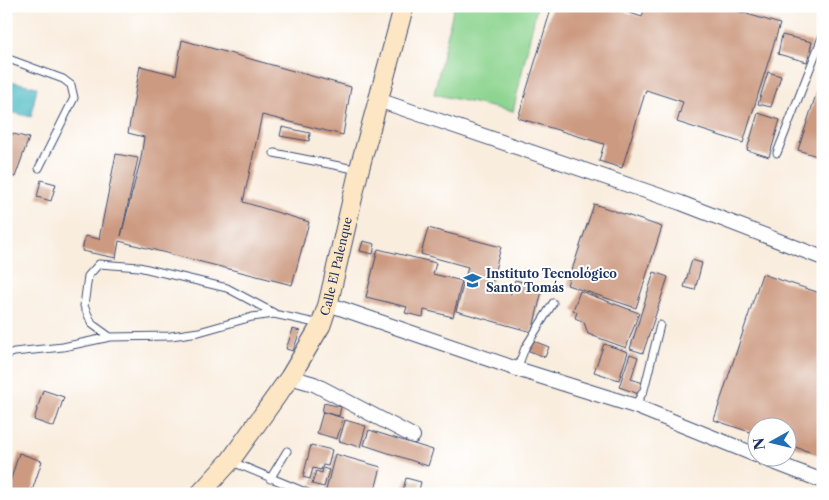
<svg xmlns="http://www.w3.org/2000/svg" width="829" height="500" font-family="'Libre Caslon Text',serif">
<rect width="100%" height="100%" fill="#fff"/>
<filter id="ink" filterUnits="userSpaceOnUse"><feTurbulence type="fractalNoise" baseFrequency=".02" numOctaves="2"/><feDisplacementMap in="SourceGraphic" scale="10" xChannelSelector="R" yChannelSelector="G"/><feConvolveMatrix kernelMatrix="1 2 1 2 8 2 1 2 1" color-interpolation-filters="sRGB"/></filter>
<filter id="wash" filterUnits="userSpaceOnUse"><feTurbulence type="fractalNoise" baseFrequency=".0096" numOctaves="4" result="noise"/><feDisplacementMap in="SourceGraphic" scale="20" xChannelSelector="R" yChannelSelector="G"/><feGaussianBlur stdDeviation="1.12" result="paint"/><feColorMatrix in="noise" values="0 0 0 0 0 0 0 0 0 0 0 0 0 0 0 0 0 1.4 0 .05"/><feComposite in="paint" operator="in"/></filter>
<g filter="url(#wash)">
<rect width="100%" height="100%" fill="#f9edde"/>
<!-- green -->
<path fill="#8cd48f" stroke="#548276" d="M454,6H537L513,112L434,94Z"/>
<!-- water -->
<path fill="#4ab9c3" stroke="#327490" d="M10,81L37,87L31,117L6,111V98Z"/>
<g id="blocks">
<!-- building -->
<path fill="#cc9a80" d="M552,6H609L642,17L645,6H721L780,24L743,143L677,122L683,102L646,90L622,168L599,161L604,144L518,118Z
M782,35L812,42L807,62L778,54Z
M182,40L351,87L343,135L262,115L243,202L309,222L292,285L119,241L116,258L82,251L85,236L99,239L116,154L138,158L121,236L141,158L144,137L128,133L140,66L176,75Z
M768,72L781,76L771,107L758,104Z
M822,76H823V158L798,150Z
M758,113L780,120L769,157L747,150Z
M282,127L310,133L309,141L280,136Z
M6,132L29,138L15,177L6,174Z
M41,180L56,184L51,201L37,197Z
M594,204L662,227L636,308L567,285Z
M428,228L501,247L490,289L511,294L515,280L543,287L532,332L456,311L468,267L421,254Z
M363,241L375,244L373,254L360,251Z
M378,249L436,263L433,274L462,281L453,317L424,310L423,317L405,313L407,307L366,297Z
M692,260L702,263L695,290L684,287Z
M654,272L668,277L643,353L630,349Z
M762,274L823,294L822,456L786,444V428H756V434L714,420Z
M580,291L639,313L626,348L588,334L584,322L575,318L577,312L573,310Z
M293,329L300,331L293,351L286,349Z
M531,340L549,347L545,357L527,350Z
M604,344L628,352L619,380L594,372Z
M630,354L638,357L631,379L643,383L639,394L619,387Z
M43,390L64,397L54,427L34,420Z
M324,403L341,407L339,416L322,412Z
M323,412L343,418L337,439L317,433Z
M345,420L366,426L360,447L339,441Z
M369,430L433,450L428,466L364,445Z
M311,445L332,450L328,466L323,465L321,470L313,468L310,479L303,477Z
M19,453L42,461L31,494H13L7,492Z
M335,454L381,467L374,494H325Z
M323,468L329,470L324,487L312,484L316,471L322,473Z
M406,478L421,482L418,494H402Z"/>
</g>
</g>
<g filter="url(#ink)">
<use href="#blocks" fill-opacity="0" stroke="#3c4c71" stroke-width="1"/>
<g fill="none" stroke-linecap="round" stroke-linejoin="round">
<defs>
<path id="lane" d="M6,58L63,79L71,85L74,98L39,168
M274,153L359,170
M777,153L823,35
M110,337L92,324L84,306L88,276L99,264L139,267L227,288L274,313
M6,355L14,352L63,347L110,337L171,336L199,332L252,317L274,314L320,324
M517,369L525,348L553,303
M635,406L644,390L660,325
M230,461L310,494
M270,479L287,451"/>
<path id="street" d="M378,100L681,203L823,258
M328,304L517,369L635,406L756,455
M290,377L314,384L413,436
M763,458L823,481"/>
<g id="secondary">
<path id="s1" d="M200,494L230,461L290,377L321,325L328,304L359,170L404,6"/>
</g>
</defs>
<!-- lane casing -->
<use href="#lane" stroke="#3c4c71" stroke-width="9"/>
<!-- street casing -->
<use href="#street" stroke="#3c4c71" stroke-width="16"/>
<!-- secondary casing -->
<use href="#secondary" stroke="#3c4c71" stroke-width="21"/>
<!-- lane -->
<use href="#lane" stroke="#fff" stroke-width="7"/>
<!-- street -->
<use href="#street" stroke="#fff" stroke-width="14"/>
<!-- secondary -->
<use href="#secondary" stroke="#fce6c4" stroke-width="19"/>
</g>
</g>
<!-- icons -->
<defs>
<symbol id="school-bare" viewBox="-9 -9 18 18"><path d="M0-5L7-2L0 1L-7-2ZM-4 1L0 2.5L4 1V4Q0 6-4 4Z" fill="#1f6fb2" stroke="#fff" stroke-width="2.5" paint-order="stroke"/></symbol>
</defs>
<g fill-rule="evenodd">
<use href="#school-bare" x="460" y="268" width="25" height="25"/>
</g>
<g text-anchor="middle" stroke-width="4" stroke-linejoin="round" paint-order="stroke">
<!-- street labels -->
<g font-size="12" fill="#1b2f5e" stroke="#fff">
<text dy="4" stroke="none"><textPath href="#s1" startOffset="269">Calle El Palenque</textPath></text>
</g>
<!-- poi labels -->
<g font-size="12" font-weight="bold" fill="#1b2f5e" stroke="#fff" text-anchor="start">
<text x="486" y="278">Instituto Tecnológico<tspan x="486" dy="14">Santo Tomás</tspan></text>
</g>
</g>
<!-- margin -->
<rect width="829" height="500" fill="none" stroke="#fff" stroke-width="25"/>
<!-- north arrow -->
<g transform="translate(772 442) rotate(262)"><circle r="24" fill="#ffffff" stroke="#a4acbf"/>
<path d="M0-4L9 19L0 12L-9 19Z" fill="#1f6fb2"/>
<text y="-8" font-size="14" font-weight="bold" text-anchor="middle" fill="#1b2f5e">N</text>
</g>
</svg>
